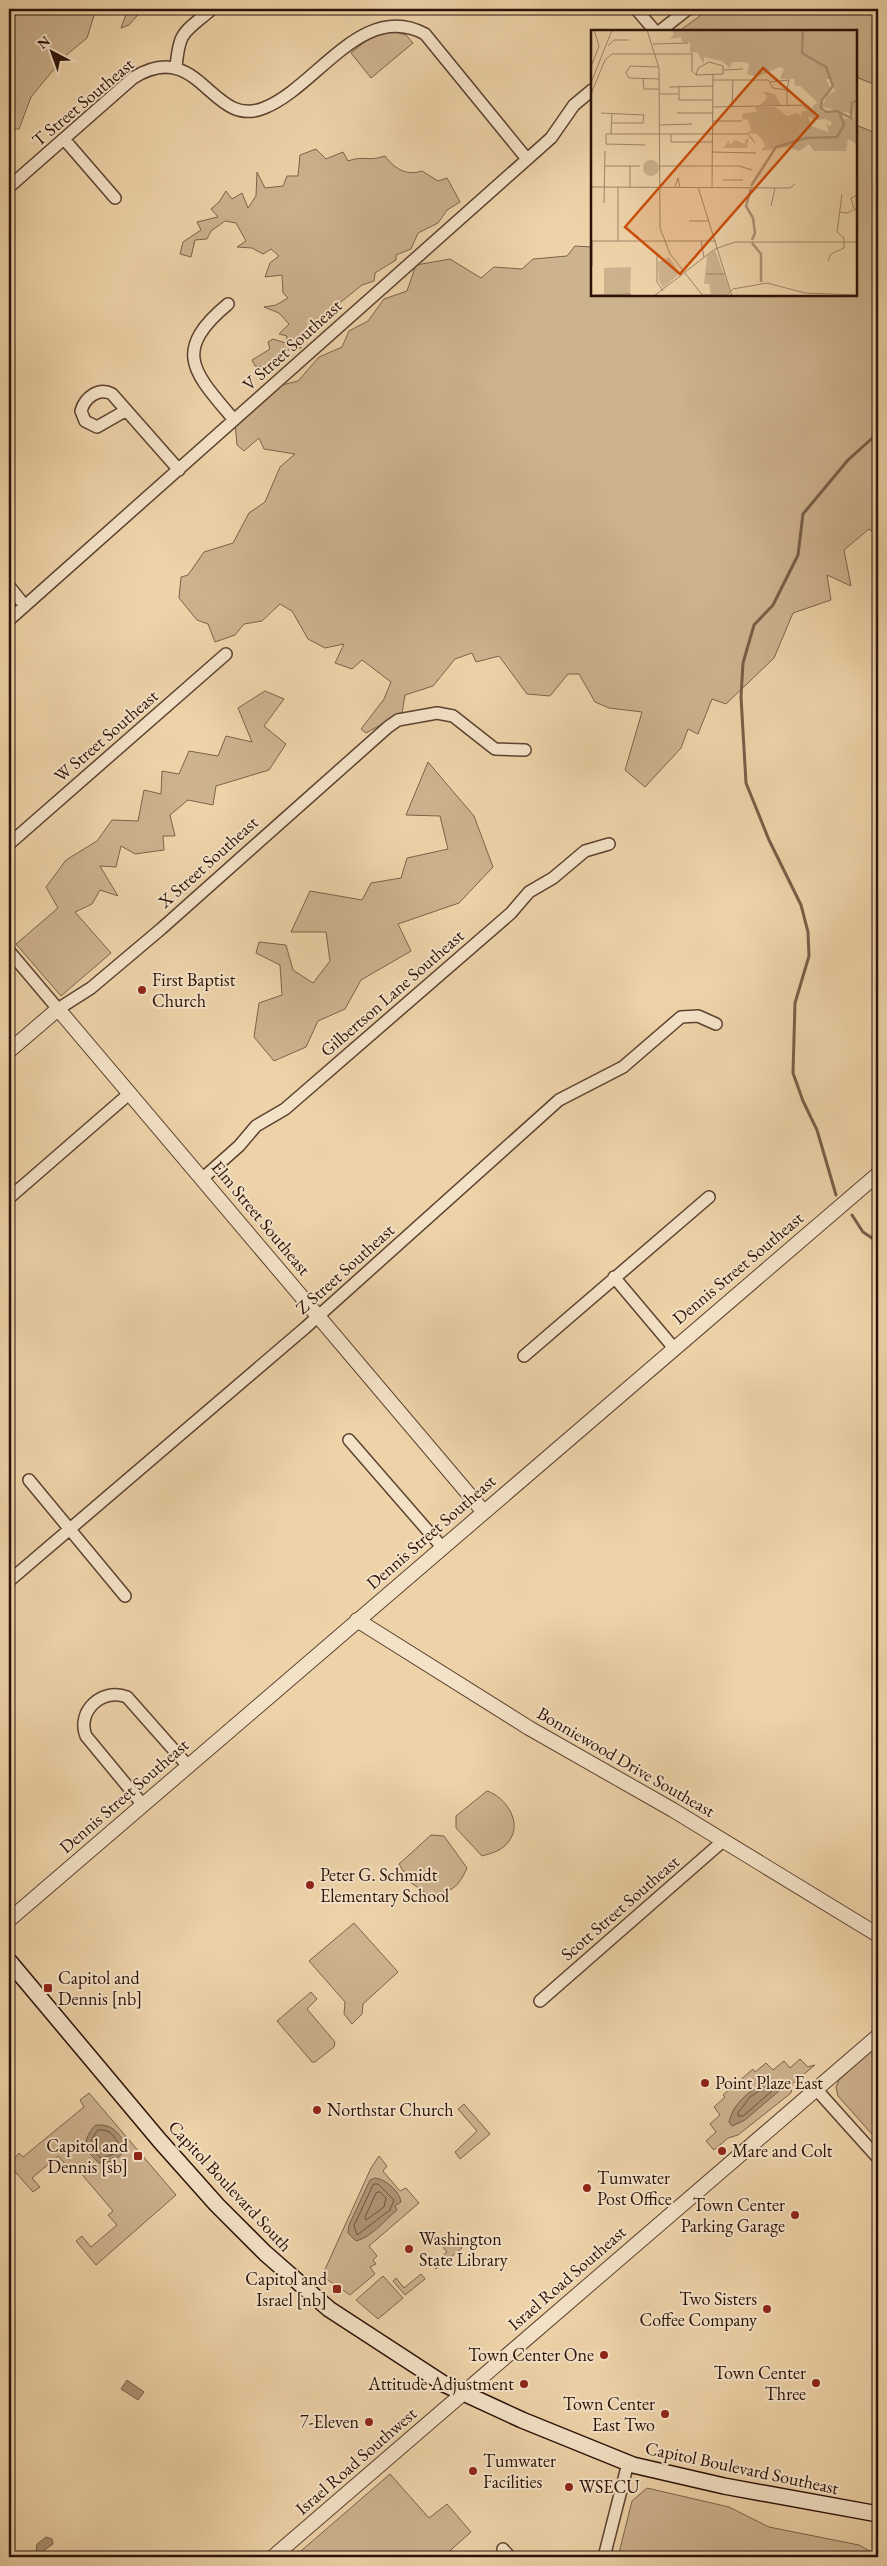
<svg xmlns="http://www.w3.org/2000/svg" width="887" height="2566" font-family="'EB Garamond',serif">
<rect width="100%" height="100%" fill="#eed3a9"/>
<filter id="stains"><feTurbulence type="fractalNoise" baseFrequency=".004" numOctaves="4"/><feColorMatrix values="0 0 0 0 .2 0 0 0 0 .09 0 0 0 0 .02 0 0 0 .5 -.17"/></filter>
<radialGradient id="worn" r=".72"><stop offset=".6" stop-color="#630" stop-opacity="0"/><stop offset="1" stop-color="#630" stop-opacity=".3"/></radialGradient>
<!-- green -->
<path fill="#cdb28e" stroke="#7c624b" d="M9,9H96L87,38L64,57L31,97L19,129H9Z
M128,9H143L129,25L121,28Z
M700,9H878V81L871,83L856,77V31H679L700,16Z
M392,31L406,35L413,43L371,78L351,53L373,35Z
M856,125L878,134V536L869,529L844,550L851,586L827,575L831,600L793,613L774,658L726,704L712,699L698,734L688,729L681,748L645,787L625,770L642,712L609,708L595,702L579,674H568L550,696L527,694L499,656L476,662L472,653L455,659L433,686L405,695L402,713L366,733L361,729L384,699L391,682L362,660L352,669L335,663L344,644L325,648L308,639L292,611L280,604L262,621L244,624L235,635L215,642L208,624L197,620L179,598L181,577L188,575L204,552L233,543L249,513L265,502L280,467L295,454L264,449L259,438L244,451L237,445L235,422L278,386L298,381L319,357L342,347L349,331L368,321L384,299L407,291L416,265L450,259L481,278L494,267L522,269L533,259L567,256L575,246L592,247V295H856Z
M316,149L326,159L343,152L348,161C364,155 368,162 385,156C395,169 406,176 422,171L438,181L447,178L460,202L447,210L438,223L418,233L411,249L396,255V260L375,273L374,281L362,285L299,336L301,348L283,351L271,368L255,366L252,360L270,349L268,342L273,339L286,343L287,336L279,334L289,324L279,313L264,307L276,305L288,298L283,293L282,275L265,277L270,263L279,256L271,249L263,254L252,248L237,247L246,241L236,223L225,221L211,231L207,239L195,240L191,257L180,254L183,242L201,230L197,222L218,217L211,209L219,202L226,191L232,199L242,193L248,208L256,196L257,172L265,188L283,186L287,176H298L300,155Z
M265,691L284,699L264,726L286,744L269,770L216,786L213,805L188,800L170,815L175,836H163L164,850L135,854L121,846L116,867L100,866L118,896L100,890L92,904L75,912L111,953L61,996L16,944L58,908L46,887L66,860L97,841L112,820L138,821L144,790L161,794L162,771L179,774L189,751L218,756L226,736L252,742L238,708Z
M428,762L474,816L493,867L459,903L398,924L411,951L361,980L345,1009L318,1021L306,1047L274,1061L254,1037L259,1003L282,995L280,965L256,953L259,942L286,945L293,970L313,983L330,961L326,932H291L310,891L362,900L371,883L401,878L407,858L448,849L440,816L406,815Z
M487,1791C506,1797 523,1823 509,1841C502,1851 492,1853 482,1856L456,1828V1816Z
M431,1835L444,1836L467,1868C457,1890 452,1890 430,1896L410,1882L399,1864Z
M354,1923L398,1972L363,2004L362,2014L352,2024L344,2014L345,2002L309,1961Z
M311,1992L317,1999L307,2009L335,2042L334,2047L315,2062H312L277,2021Z
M878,2045V2141L838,2096L836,2087L839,2080Z
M800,2059L808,2067L815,2065L792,2084L791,2093L738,2135L728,2138L714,2150L706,2141L716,2132L710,2124L720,2115L714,2107L725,2097L723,2095L753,2069L755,2072L766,2063L773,2070L784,2061L790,2068Z
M89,2093L176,2195L96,2265L76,2241L82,2236L91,2247L117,2225L108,2215L113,2211L73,2164L68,2167L58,2156L32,2178L40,2187L33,2192L9,2165L19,2153L23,2157L84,2107L80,2100Z
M464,2104L490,2134L460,2159L455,2152L477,2131L458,2109Z
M379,2156L387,2166L383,2171L400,2191L406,2188L419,2203L369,2246L377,2256L373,2260L376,2264L370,2267L375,2274L350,2295L322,2276L371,2168Z
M447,2236L462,2248L436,2269L432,2264L447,2252L439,2242Z
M421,2274L425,2279L405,2295L393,2281L396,2278L404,2288Z
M383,2276L403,2298L378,2319L356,2300Z
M390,2474L429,2518L447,2504L471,2532L443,2557H294Z
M647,2488L729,2507L769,2527L859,2545L873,2553L874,2557H618L632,2501Z"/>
<!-- water -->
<path fill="#ac9172" stroke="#785e48" d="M766,2081L779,2083L780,2090L745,2120L732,2126L729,2122C733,2103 750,2091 766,2081Z
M96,2125C113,2124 117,2132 126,2144C123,2158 113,2162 99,2163L85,2149C86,2139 88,2132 96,2125Z
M375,2178C386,2179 400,2192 401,2202L395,2206L397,2210C385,2220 372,2237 356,2241L348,2233L349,2225L370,2180Z
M127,2380L144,2392L138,2400L121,2389Z
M46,2537L52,2539L53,2544L39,2554L36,2551L37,2544Z"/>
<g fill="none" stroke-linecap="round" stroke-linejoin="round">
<!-- shore -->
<path stroke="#6c513d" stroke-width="1" d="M767,2086L772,2087V2091L743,2116H738V2113L750,2097Z
M98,2130C111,2129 114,2136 120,2146L117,2153L101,2158L90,2148L91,2141Z
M374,2184H378L394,2200L390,2210L357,2235L354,2226Z
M380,2192L386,2198L384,2207L366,2220L365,2217L376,2193Z"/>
<!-- stream -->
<path stroke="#785e48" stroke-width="3" d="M836,1195L817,1130L803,1101L793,1073L795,1003L809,956L808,932L801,905L769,840L746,783L741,697L743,663L754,625L773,605L798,555L803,514L848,460L878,433
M852,1215L863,1232L878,1242"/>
<defs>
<path id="minor" d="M636,9L655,31
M660,31L688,9
M176,68C179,30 184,33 212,9
M64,139L115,198
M9,187L133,78C200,36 211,130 264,108C317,87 362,0 425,34L527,159
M228,304C170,352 195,373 234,420
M125,411L97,427L85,421L81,411C85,397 99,387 112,394L179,470
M9,586L25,606
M9,620L551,138L574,105L592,90
M9,844L226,654
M9,951L58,1009L91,988L161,929L388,727L398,720L437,713L453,716L495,749L525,750
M203,1178L239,1146L256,1126L285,1109L511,913L529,892L553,878L585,851L609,844
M9,1198L130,1093
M614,1277L673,1347
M524,1356L709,1197
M349,1440L442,1547
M29,1480L125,1596
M9,1581L305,1328L559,1100L623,1067L681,1017L698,1016L716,1024
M143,1805L86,1736C76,1711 103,1687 127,1697L188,1766
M540,2001L723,1841
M816,2089L878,2158
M503,2549L510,2557
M604,2557L628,2463"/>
<path id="tertiary" d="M9,1051L58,1009L483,1511
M357,1620L529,1728L673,1810L878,1935
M9,1920L878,1174
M273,2557L878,2036"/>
<path id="secondary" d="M9,1961L160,2141L217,2205L265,2253L329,2309L444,2384L522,2420L633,2465L724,2486L878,2514"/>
</defs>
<!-- minor casing -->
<use href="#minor" stroke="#5c4230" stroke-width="14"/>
<!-- tertiary casing -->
<use href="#tertiary" stroke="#5c4230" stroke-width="16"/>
<!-- secondary casing -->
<use href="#secondary" stroke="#2b1108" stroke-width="18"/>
<!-- minor -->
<use href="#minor" stroke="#f4e2c7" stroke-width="11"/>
<!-- tertiary -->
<use href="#tertiary" stroke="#f4e2c7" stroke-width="14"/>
<!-- secondary -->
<use href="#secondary" stroke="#f4e2c7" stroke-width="15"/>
</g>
<!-- markers -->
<g fill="#8f2418" stroke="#f4e2c7" stroke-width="2">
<circle cx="142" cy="990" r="5"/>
<circle cx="310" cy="1885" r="5"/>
<rect x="43" y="1983" width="10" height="10" rx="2.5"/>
<circle cx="705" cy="2083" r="5"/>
<circle cx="317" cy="2110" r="5"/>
<circle cx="722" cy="2151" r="5"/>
<rect x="133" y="2151" width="10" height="10" rx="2.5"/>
<circle cx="587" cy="2188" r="5"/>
<circle cx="795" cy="2215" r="5"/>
<circle cx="409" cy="2249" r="5"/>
<rect x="332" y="2284" width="10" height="10" rx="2.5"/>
<circle cx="767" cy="2309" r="5"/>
<circle cx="604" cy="2355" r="5"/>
<circle cx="816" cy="2383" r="5"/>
<circle cx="524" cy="2384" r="5"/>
<circle cx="665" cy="2414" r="5"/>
<circle cx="369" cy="2422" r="5"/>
<circle cx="473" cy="2471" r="5"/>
<circle cx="569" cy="2487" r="5"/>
</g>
<g text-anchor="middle" stroke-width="4" stroke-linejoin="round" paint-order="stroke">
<!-- street labels -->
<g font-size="18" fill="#2b1108" stroke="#f4e2c7">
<text transform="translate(83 102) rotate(-40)" y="6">T Street Southeast</text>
<text transform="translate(292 345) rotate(-42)" y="6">V Street Southeast</text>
<text transform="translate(106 736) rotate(-41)" y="6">W Street Southeast</text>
<text transform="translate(208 862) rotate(-42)" y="6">X Street Southeast</text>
<text transform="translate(392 993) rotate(-41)" y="6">Gilbertson Lane Southeast</text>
<text transform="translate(261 1218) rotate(50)" y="6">Elm Street Southeast</text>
<text transform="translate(738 1268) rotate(-40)" y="6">Dennis Street Southeast</text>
<text transform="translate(345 1269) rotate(-42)" y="6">Z Street Southeast</text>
<text transform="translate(431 1532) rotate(-41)" y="6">Dennis Street Southeast</text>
<text transform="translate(626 1762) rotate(30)" y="6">Bonniewood Drive Southeast</text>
<text transform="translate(124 1796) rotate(-41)" y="6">Dennis Street Southeast</text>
<text transform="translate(620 1908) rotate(-41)" y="6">Scott Street Southeast</text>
<text transform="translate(230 2186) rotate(47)" y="6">Capitol Boulevard South</text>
<text transform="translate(567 2278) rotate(-41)" y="6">Israel Road Southeast</text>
<text transform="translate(356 2461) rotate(-41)" y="6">Israel Road Southwest</text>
<text transform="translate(742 2468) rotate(12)" y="6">Capitol Boulevard Southeast</text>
</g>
<!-- poi labels -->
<g font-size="18" fill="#2b1108" stroke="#f4e2c7" text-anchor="start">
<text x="152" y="986">First Baptist<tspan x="152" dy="21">Church</tspan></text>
<text x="320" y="1881">Peter G. Schmidt<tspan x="320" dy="21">Elementary School</tspan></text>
<text x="58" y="1984">Capitol and<tspan x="58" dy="21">Dennis [nb]</tspan></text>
<text x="715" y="2089">Point Plaze East</text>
<text x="327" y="2116">Northstar Church</text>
<text x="128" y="2152" text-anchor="end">Capitol and<tspan x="128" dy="21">Dennis [sb]</tspan></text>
<text x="732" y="2157">Mare and Colt</text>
<text x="597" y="2184">Tumwater<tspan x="597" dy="21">Post Office</tspan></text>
<text x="785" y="2211" text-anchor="end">Town Center<tspan x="785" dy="21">Parking Garage</tspan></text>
<text x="419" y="2245">Washington<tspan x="419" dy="21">State Library</tspan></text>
<text x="327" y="2285" text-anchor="end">Capitol and<tspan x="327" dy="21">Israel [nb]</tspan></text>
<text x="757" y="2305" text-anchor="end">Two Sisters<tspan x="757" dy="21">Coffee Company</tspan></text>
<text x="594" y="2361" text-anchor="end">Town Center One</text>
<text x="806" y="2379" text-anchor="end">Town Center<tspan x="806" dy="21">Three</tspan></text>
<text x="514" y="2390" text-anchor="end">Attitude Adjustment</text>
<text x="655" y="2410" text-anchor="end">Town Center<tspan x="655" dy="21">East Two</tspan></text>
<text x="359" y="2428" text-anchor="end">7-Eleven</text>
<text x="483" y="2467">Tumwater<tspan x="483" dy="21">Facilities</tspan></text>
<text x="579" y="2493">WSECU</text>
</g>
</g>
<!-- overview -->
<g transform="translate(591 30)">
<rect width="266" height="266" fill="#eed3a9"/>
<path d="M81,0H266V70L260,73L262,84L231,77L236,65L244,61L241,49H235L240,59L230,70L229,77L232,82H247L251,88L258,89L263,87L262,75L266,71V114L257,109L255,121H223L218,114L208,121L197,117L170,121L174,116L172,111L166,104L155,103L160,101L157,90L151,89L152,83L166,82L164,77H184L196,86L205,83L210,86L211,81H216L211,76L217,75L224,81L221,77L226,73L224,70L209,56H204L203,49H189L193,39L189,37L166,47L156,44L158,34L153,32H141L139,38L131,31L113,27V34L106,22L99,23V13L91,12L90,7L78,9L83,5ZM217,86L223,90L234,89L241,92L239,96L235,94L238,102L220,96ZM176,62L184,64L190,75H169L176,68L174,64L170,63ZM158,108L156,118H132L138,110L139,115L144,110L154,114V110ZM52 138a8 8 0 1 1 16 0a8 8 0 1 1-16 0ZM124,220L139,261L136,264H120L118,254H113L116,226ZM78,227L89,243L72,258L68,251L67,232ZM40,237L39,266H13V238Z" fill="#cdb28e" fill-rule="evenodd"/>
<path fill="none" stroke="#ac9172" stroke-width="2.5" d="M212,0L211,23L235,37L242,56L231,70L230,78L235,82L246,81L260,88L261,73L267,70M160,156L185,117L215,108L246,107L253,95L248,81M160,159L155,176L162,188L164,203L161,210M161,213L170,224V252"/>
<path fill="none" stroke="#a08569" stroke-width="1" d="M56,0L68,38L69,198L79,224L112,266M62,14L97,13M17,16L23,10H38M0,37L8,16L3,0M67,37L39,36L35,43L38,48L68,49M133,40L152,39M52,49L53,59H68M122,50H177L182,58L196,60V76M179,52L198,50L196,60M0,53L21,0M78,57L122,56M88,57V70H122M0,64L14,30L21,24H101V41L105,45L132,44V36L118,32L107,38L105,45M68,64H87M122,77L215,75M141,77L142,50M10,83L53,85L52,93H21M86,83H122M122,91H151M69,95L101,94M20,104L21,83M80,104V112H122M54,115L15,114V104H157L164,113M121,122L165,123M14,136H49M68,136H148L161,140M132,150H152M0,157L199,158L204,154M39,157V136M84,157L87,148L89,157M107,157L141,266M121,157L122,44M13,173L14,121M180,176L184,158M263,179L260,168L267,165M249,182L256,183L267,178M98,191H118M0,211H125M1,211V236M27,211V157M110,211L113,227M66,223V252L72,261M237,231L240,224L253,218V208L246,202L251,164M94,242L124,219L144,212H267M115,244H134M0,265L40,264M111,265H136L142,259L176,253L214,263L267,265M63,266L93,243"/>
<path fill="#cc4e0b" fill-opacity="0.15" stroke="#cc4e0b" stroke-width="2.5" d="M172,38L227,86L89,244L34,197Z"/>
<rect width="266" height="266" fill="none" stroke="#2b1108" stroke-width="2.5"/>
</g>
<!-- margin -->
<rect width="887" height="2566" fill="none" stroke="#eed3a9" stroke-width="30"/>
<rect x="10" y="10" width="867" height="2546" fill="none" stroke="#2b1108" stroke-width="2.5"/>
<rect x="15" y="15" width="857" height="2536" fill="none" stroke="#2b1108"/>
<!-- north arrow -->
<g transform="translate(52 52) rotate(319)" stroke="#f4e2c7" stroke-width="4" paint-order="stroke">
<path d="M0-4L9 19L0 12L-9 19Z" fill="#2b1108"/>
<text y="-8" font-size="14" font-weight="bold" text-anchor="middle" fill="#2b1108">N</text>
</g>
<rect width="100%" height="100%" filter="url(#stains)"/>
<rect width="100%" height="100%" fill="url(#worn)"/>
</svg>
